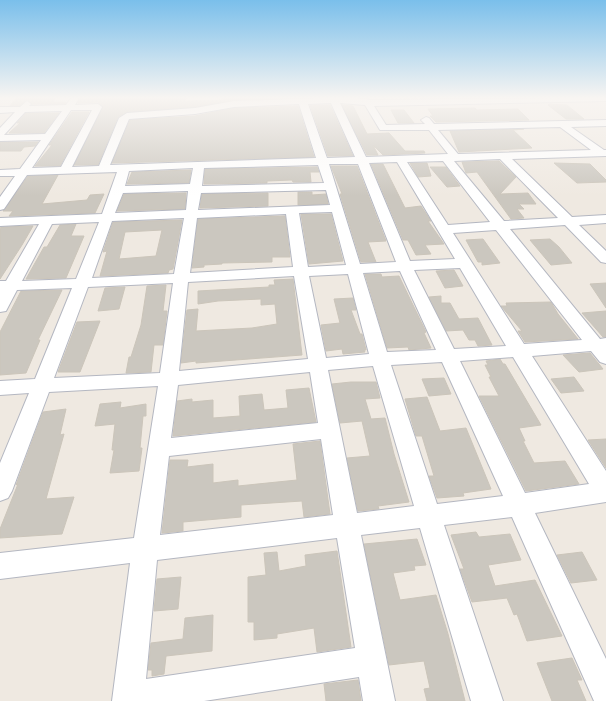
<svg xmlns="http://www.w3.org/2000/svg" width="606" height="701" font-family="'Work Sans',sans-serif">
<rect width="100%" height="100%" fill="#efe9e1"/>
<!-- building -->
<path fill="#cbc7bf" stroke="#cbc5ba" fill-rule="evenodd" d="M16,98H55L53,102H66L65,104H32L27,100L19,106H10Z
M186,98L184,101L223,100V98H278L234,100L195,107L127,112L118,117L98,165H74L103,107L98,102L78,103L79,99Z
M549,104L567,105L584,119H566L548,105Z
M310,105H330L353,156H328Z
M342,105L353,106L367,134L389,133L405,151H424L425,153L383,155L373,145L378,155H367Z
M298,106L314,157L112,163L130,120L195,116L234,108Z
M475,108L477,110L518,109L529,120L436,122L430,116H433L428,109Z
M391,110H404L414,123H398Z
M72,112H89L60,166H35L52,145H49Z
M26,113H59L44,133H9L20,123H17Z
M524,129L513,130L532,148L459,152L450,131Z
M0,142H38L35,146L24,147L21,151H0Z
M499,161L516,177L500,194L528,193L536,204H519L524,209H517L524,218L511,219L477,172L466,173L462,162Z
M410,163H427L431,176L418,177Z
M554,163L590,164L606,180V182L577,183Z
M371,164H383L405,208L421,206L431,221H428L444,244L425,245L431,254L416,255L408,240H403Z
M331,166H357L386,241L368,242L376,262H361L340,194H342Z
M317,167L319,172H310L311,182H293L292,180L267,181V183L204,184L205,169Z
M430,167H446L460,186L447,187Z
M191,170L189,183L127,184L132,172Z
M58,175L42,204L87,200L90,195L104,194L95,213L9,216L13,211H3L28,176Z
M298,192H312V195L326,194L328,204L298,205Z
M186,193L185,209L117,211L124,194Z
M268,193V206L200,208L202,194Z
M301,214H331L343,261L309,264Z
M285,216L290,257H272V262L222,263V264L204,265V267L192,268L198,219Z
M182,220L173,269L169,270L168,273L100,276L107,251L103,252L113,222ZM162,230L156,256L119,259L125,232Z
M76,224L71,236H84L66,278L26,279L44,247H47L60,225Z
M33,226L22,245L0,279V229L1,227Z
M483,239L500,263L482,265V262H478L466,240Z
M550,239L559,247L572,263L551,265L530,240Z
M454,270L463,286L445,288L436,271Z
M365,274H381L382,277L399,276L426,332L424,333L431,348L409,350L408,347L387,348Z
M293,279L302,355L196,363V361L181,363L187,310L198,309L196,331L252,328L277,324L275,304L261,305V299L218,301L198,304V291L269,287V285H275L274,280Z
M606,283V308L590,284Z
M166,285L163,311H167L163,345H154L151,372L126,373L129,357H131L141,325L147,286Z
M125,287L119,309L98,311L105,288Z
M62,290L38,340H40L26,373L0,375V332L21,291Z
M441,296V303H450L459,319L478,318L492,345L478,346L475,340H469L463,330L446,331L429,297Z
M353,298L356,310H351L360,334H362L366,350H364L365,352L343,354L342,349L326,351L321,325L340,323L334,299Z
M551,302L558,314L578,339L525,342L518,331H522L501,306H507L506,303Z
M606,311V337H603L582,313Z
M100,321L80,372H58L77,322Z
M590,353L603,369L579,372L563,355Z
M500,359L503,364H505L541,425L519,428L525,441H523L534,463L565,461L579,484L526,491L479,396H499L489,377H491L485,365H488L486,361Z
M574,377L584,391L561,393L551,379Z
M444,378L451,394L429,396L422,379Z
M351,382H376L380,398L365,399L371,419L385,418L394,454L409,502L378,506L379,509L358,511L347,458L370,456L362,421L340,423L332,384Z
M309,388L316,422L173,436L177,401L192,399V402L213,400V418L240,416L239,396L262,394L264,410L288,408L286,390Z
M427,397L440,431L466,428L491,489L463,493L464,496L437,498L429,476H434L422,436H416L405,399Z
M121,402L120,408L146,404V416H143L140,448H142L139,471L110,473L114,450H112L115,424L95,426L100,404Z
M66,409L60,435L64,434L46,499L74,497L62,534L0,538V529L18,484L16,485L43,412Z
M606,439V468L588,440Z
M320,441L330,514L304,517L302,501L241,505V517L183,522V531L162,533L170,460H188L187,467L213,464V483L238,480V486L297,480L293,444Z
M476,532L479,537L510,534L521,560L488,565L495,586L535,580L562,636L527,641L517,614L514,615L507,598L472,602L460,569H464L451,535Z
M417,539L426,565L414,566L415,570L393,573L400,600L436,595L448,634L465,701H427L424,689L430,688L424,661L389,665L364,544Z
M337,551L351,647L317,652L314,628L277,634V638L254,640V622H248V577L266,575L264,553L277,552L279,571L306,566L305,555Z
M582,552L597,580L571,583L557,555Z
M181,577L178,609L154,611L157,579Z
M213,615L212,651L166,656L164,674L152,676V670H148L151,643L183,639L185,618Z
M572,658L582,680H577L586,701H552L537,663Z
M358,680L361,701H326L324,684Z"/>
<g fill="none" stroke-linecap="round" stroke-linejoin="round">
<defs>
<path id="minor" d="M71,98H77L78,100L75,105L98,104L102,107L72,167L99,166L119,118L127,113L195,108L234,101L330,98H354L371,100L606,98V101L374,106L386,125L425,124L421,120L426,117L429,118L434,124L606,120V126L571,127L604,150H606V156L512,159L572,217L606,215V223L579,225L606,251V263L601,262L565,225L510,229L600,339L606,338V364L600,362L591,351L532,356L606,471V502L535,513L606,659V701H594L512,517L444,525L503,701H471L420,528L361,535L395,701H363L359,677L204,701H112L130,563L0,579V553L134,538L158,386L49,392L12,491L8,498L0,501V463L29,393L0,395V381L35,379L72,288L17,290L6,311L0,312V281H6L39,224L0,226V218L102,214L117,172L27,175L4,209L0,210V197L15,176H0V170L20,169L41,140L0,141V128L15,112L0,113V107H20L27,101L31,104L29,106L66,105ZM331,103L355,157L327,158L308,104ZM340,103L365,105L380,130H429L448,154L366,157ZM299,104L316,158L110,165L129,119L195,114L234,107ZM71,110H92L61,167L32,168ZM62,111L45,134L4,135L25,112ZM560,127L591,150L458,154L438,130ZM500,159L558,218L504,221L454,161ZM443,161L490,222L448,225L407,162ZM397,162L455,259L410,261L369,163ZM329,164H358L396,262L360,264ZM318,165L324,183L202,186L204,168ZM193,168L190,184L125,186L129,171ZM326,190L330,205L198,210L201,193ZM188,191L186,210L115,213L123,193ZM332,212L346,265L308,267L299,213ZM286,214L293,267L190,273L197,218ZM184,218L174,274L92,278L112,221ZM99,222L76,279L22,281L52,224ZM496,230L582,340L524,344L453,233ZM460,268L506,346L454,349L414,270ZM400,271L436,350L387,352L363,273ZM348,274L369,354L326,358L309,276ZM294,276L308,359L179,371L188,282ZM173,283L160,373L54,378L88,287ZM513,357L589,484L525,493L460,361ZM442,362L503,496L437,504L391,365ZM373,366L414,506L357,513L328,370ZM310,372L318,423L171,438L178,385ZM321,439L333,515L160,535L169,456ZM337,538L355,648L146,679L157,560Z"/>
</defs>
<!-- minor casing -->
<use href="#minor" stroke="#b4b7c1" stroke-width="2"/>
<!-- minor -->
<use href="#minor" fill="#fff" fill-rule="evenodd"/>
</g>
<!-- sky -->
<linearGradient id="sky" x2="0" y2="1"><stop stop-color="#7abfeb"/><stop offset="0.5" stop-color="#f8f5f2"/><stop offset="1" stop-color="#f8f5f2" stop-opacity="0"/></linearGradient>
<rect width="606" height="196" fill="url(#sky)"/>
</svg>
